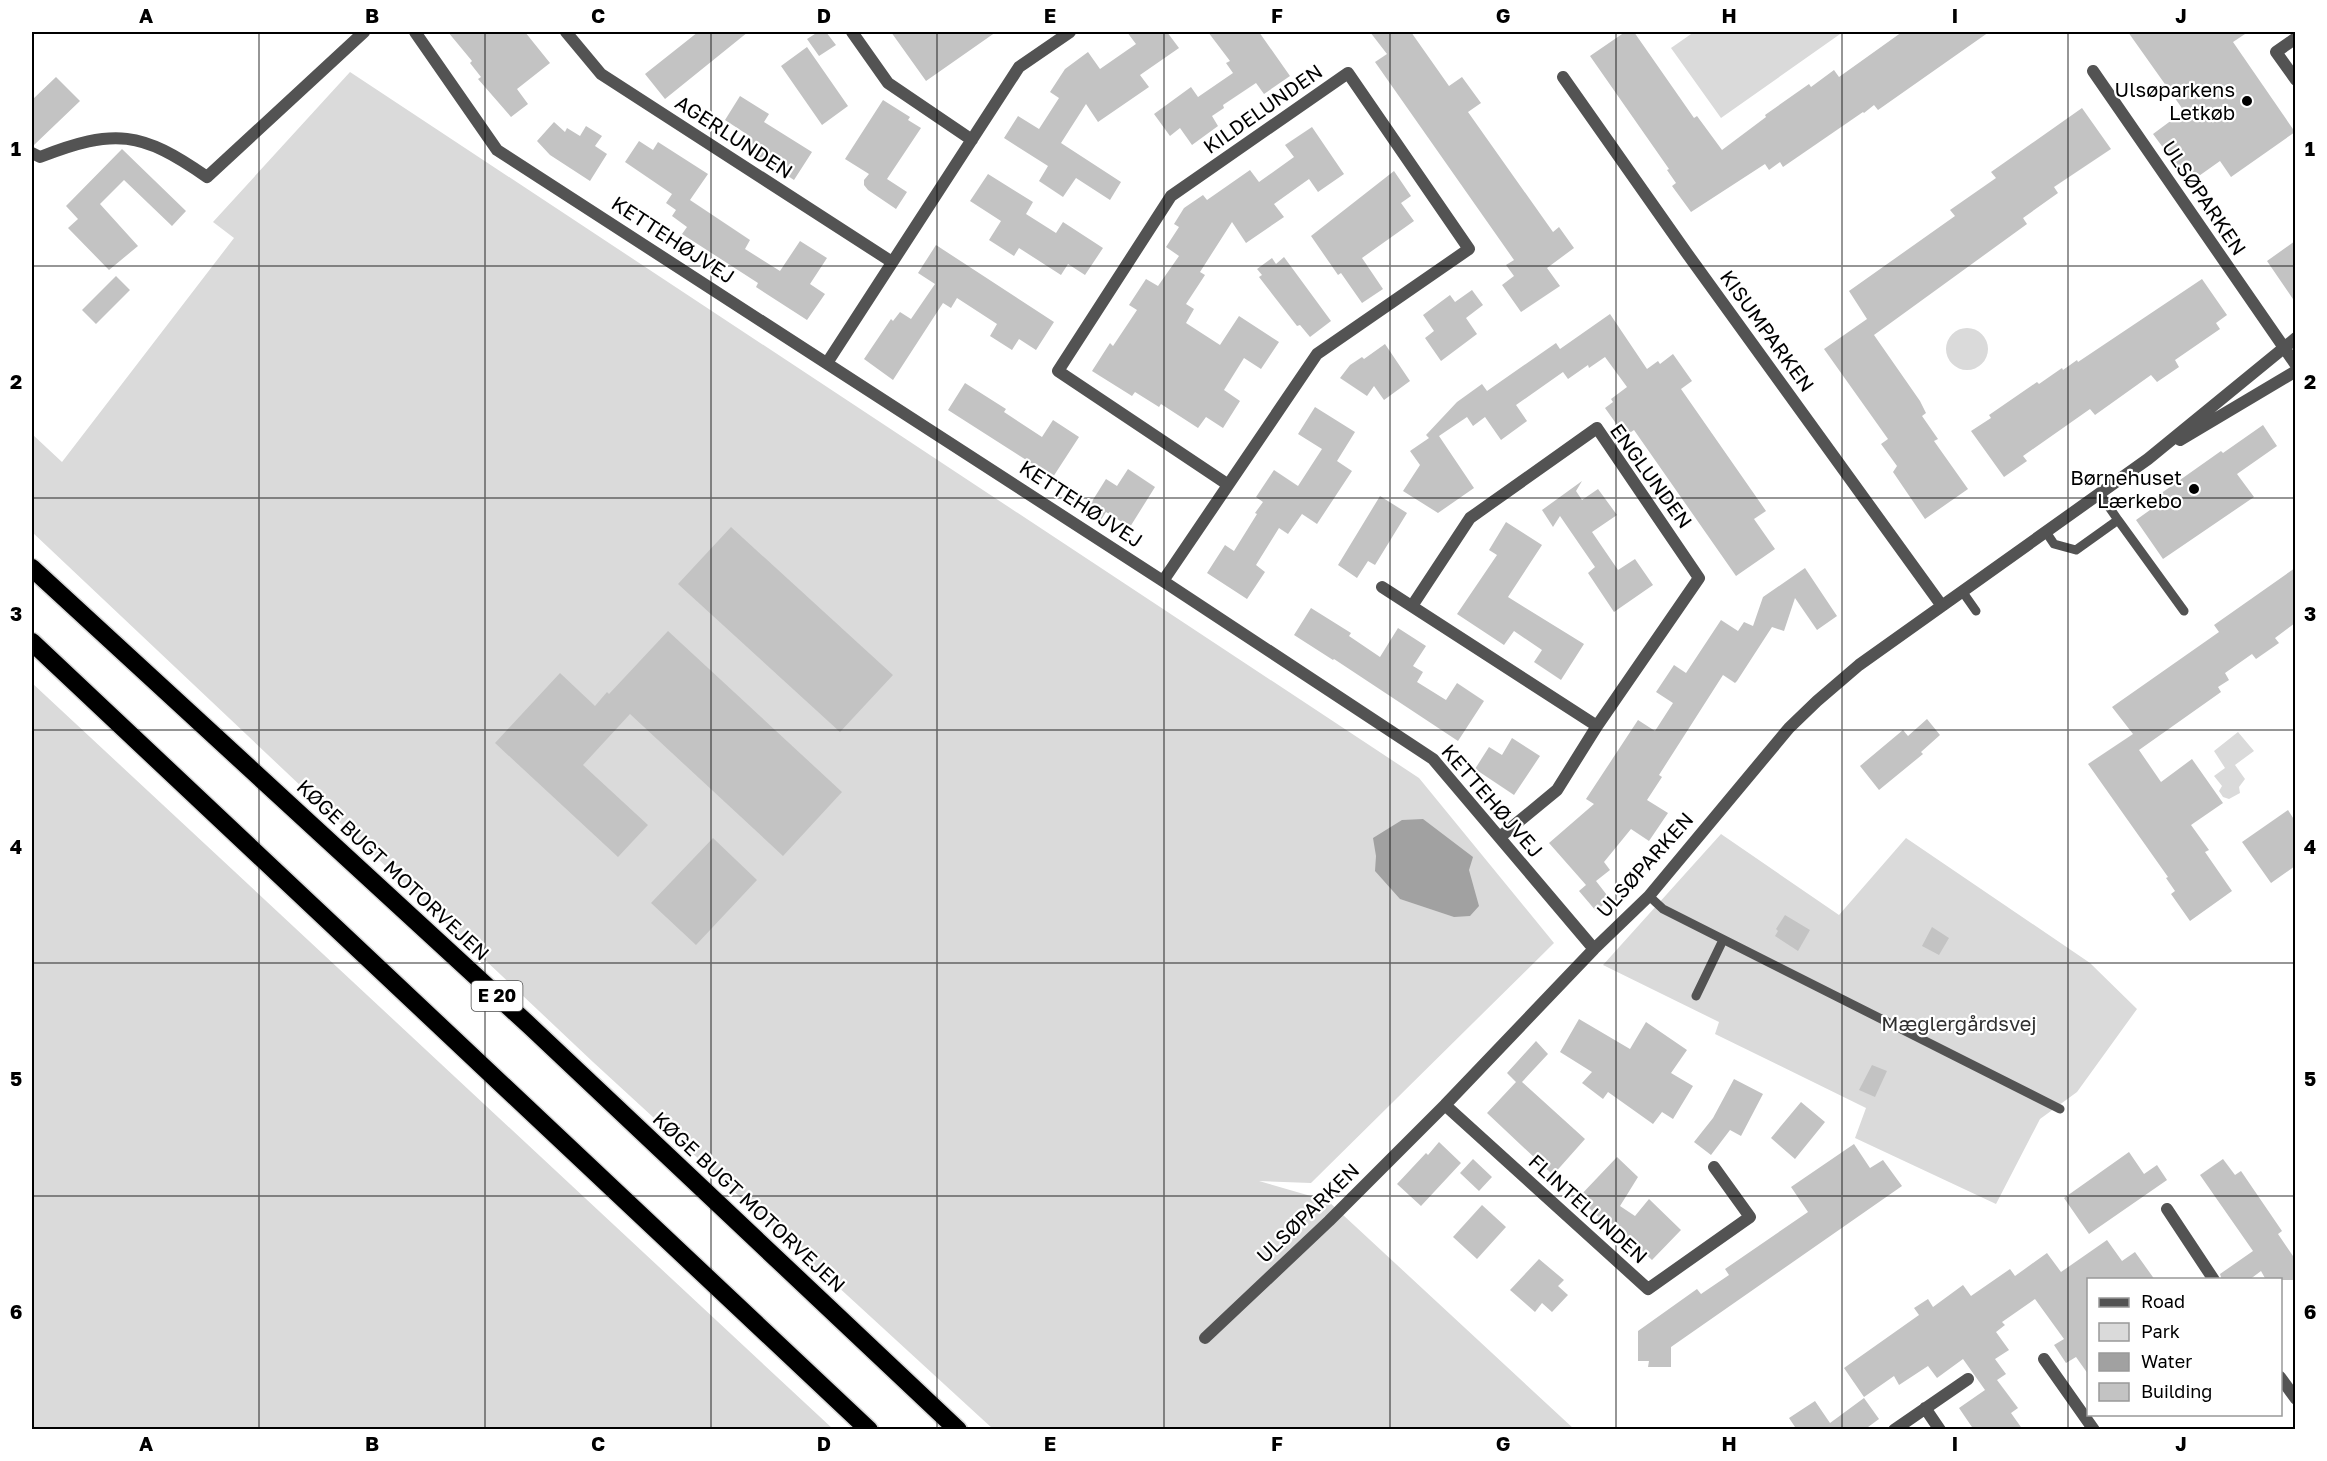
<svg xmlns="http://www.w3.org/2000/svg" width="2327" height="1461" font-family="'Golos Text',sans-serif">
<rect width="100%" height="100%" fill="#fff"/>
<!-- green -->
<path fill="#dadada" d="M1694,32H1843L1721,118L1671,48Z
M350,72L1419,778L1554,943L1311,1183L1259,1181L1328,1201L1574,1429H993L593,1062L32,532V434L62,462L234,238L213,222Z
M1946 349a21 21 0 1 1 42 0a21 21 0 1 1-42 0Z
M32,683L833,1429H32Z
M2238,732L2254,751L2235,765L2245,779L2239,787L2240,793L2229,799L2223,797L2219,791L2222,786L2214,776L2225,768L2214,751Z
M1721,834L1839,915L1906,838L2090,963L2137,1009L2077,1092L2040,1119L1996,1204L1855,1138L1866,1108L1715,1034L1719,1022L1603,965Z"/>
<!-- water -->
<path fill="#a1a1a1" d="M1423,819L1473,857L1469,870L1479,906L1470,916L1454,917L1400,899L1375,871L1376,856L1373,838L1402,820Z"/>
<!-- building -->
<path fill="#c3c3c3" d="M448,32H525L550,63L517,89L528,104L511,117L478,79L481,77L470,63L472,61Z
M698,32H748L665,99L645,74Z
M818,32H826L836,45L819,56L807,39Z
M891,32H996L926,81Z
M1127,32H1167L1179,48L1140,75L1149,87L1098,122L1086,104L1061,143L1121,182L1110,200L1076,178L1063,197L1039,181L1048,166L1004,138L1018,116L1039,129L1059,98L1050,92L1065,69L1088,52L1100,69L1136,44Z
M1208,32H1259L1290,76L1264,94L1256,83L1223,105L1224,108L1212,116L1218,126L1192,145L1180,128L1170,136L1154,114L1191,87L1198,97L1233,73L1226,63L1230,61Z
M1370,32H1411L1449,86L1462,77L1481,103L1468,112L1553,232L1559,227L1574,248L1547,268L1560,286L1521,312L1502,285L1514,276L1506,265L1514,260L1375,62L1387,54Z
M1625,32H1634L1694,118L1697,116L1722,150L1766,117L1765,115L1809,84L1811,87L1834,70L1839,77L1902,32H1989L1878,110L1874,105L1864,113L1863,112L1783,167L1780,162L1769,170L1765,164L1691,212L1672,186L1676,183L1667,170L1669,169L1590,56Z
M2128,32H2248L2233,42L2295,132L2231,177L2220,161L2189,183L2153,134L2184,111Z
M807,47L848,106L822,125L781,66Z
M56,77L80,101L34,145H32V100Z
M740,96L769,114L764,122L812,152L794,180L744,147L751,137L725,120Z
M883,100L910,117L908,120L921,128L887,179L907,192L896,209L868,190L864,185V180L869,174L845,159Z
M2082,108L2111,149L2054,187L2058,193L2023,218L2027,224L1874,335L1920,401L1926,413L1922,416L1938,439L1934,441L1968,489L1925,519L1893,472L1897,466L1881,444L1888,439L1824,349L1867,319L1849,291L1955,216L1950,210L1996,178L1991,172Z
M554,122L565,132L567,128L580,136L586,126L602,136L595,146L607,154L590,181L550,155L537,141Z
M1312,127L1344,174L1318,192L1309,179L1274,204L1284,217L1246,243L1232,222L1200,272L1205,275L1186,304L1194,309L1186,323L1220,345L1239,316L1279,342L1261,369L1244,358L1224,390L1240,401L1223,428L1206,417L1198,428L1161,404L1159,407L1135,392L1132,396L1092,371L1110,343L1113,346L1137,310L1129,305L1146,279L1158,286L1179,256L1166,247L1179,227L1174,224L1184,208L1203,195L1207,200L1250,170L1259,182L1294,157L1285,145Z
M639,141L653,150L658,142L708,174L690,200L750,240L745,249L780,271L800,241L827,258L810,284L825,294L807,320L756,287L758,283L682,234L687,227L672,216L676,210L666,203L672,194L625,162Z
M122,149L186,211L172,226L124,180L100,204L138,246L109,270L68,228L78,219L66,206Z
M1394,171L1411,196L1401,203L1414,221L1362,258L1383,289L1362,303L1341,273L1338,275L1311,236Z
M988,174L1033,202L1026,214L1056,233L1063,222L1103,248L1085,275L1068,264L1061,275L1019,248L1014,256L989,240L1001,221L970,201Z
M2295,241V302L2267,261Z
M936,245L1054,322L1036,350L1019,339L1012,350L990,336L997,324L957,298L951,308L943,303L893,380L864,359L891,319L893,321L900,312L911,319L935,284L918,273Z
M1284,257L1331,321L1310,337L1300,325L1297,326L1259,277L1262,275L1257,269L1272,258L1276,264Z
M116,276L130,290L96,324L82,310Z
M2202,279L2227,315L2216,323L2220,329L2175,360L2179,367L2157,382L2151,375L2095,415L2090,409L2023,456L2027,461L2004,477L1971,431L1991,418L1989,415L2037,382L2039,384L2062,368L2063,370L2077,360L2078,362Z
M1472,290L1483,305L1466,318L1477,334L1441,361L1425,338L1434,331L1423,315L1450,295L1455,302Z
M1610,314L1647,369L1658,361L1660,364L1673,354L1692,381L1681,389L1766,511L1754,519L1775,549L1736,576L1634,430L1625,436L1605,408L1613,402L1611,399L1627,387L1605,357L1589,368L1588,365L1568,379L1563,372L1516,405L1527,421L1501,440L1485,417L1473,426L1467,417L1439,436L1474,488L1438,513L1403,491L1420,465L1410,451L1429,438L1426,435L1457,402L1482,384L1487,391L1556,343L1560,349Z
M1385,344L1410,381L1384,400L1374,386L1367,396L1340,378L1350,365L1362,357L1364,359Z
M965,383L1006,409L1004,412L1042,437L1053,420L1079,437L1053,477L948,410Z
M1315,407L1355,432L1337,461L1352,471L1317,524L1302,514L1288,534L1279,528L1256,565L1265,572L1247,599L1207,573L1225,545L1234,551L1257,514L1255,513L1263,502L1256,497L1274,470L1298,486L1322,449L1298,434Z
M2263,425L2277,446L2237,474L2254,497L2163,559L2136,520L2157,505L2153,499L2221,451L2223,453Z
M1128,469L1155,487L1130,527L1106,512L1101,520L1086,511L1106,479L1117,486Z
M1582,481L1576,491L1582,500L1598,489L1617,515L1592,532L1618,570L1635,559L1653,585L1614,612L1588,573L1595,567L1560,516L1553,527L1542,510Z
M1380,496L1407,513L1375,565L1368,561L1357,578L1338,565Z
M1506,522L1542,545L1508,597L1584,644L1561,680L1534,662L1542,650L1514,631L1504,645L1457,614L1497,555L1489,550Z
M731,527L893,675L840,732L678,584Z
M1805,568L1837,616L1817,630L1795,598L1784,631L1772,627L1737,681L1735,683L1723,675L1659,775L1662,777L1647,800L1668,813L1649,841L1631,829L1604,862L1610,870L1596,881L1610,899L1596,911L1579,891L1586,885L1549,843L1594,804L1586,799L1638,720L1655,731L1673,703L1656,692L1674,665L1686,673L1721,620L1738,631L1744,622L1753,626L1763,597Z
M2295,568V623L2275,638L2279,643L2256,659L2252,654L2225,673L2229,680L2218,687L2221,692L2139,750L2161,782L2192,759L2223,803L2191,825L2209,850L2205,852L2232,891L2190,921L2171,894L2175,891L2166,878L2168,877L2088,764L2133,734L2112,707L2219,632L2214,625Z
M1311,608L1351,633L1349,636L1380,657L1398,628L1426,646L1413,666L1423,672L1417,682L1446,700L1457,683L1484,701L1458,741L1334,659L1333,660L1294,635Z
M668,631L842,792L783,856L630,714L583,765L648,825L618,857L495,743L560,673L595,706L607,692L609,694Z
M1927,719L1940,735L1921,752L1923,754L1879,790L1860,766L1903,730L1908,736Z
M1512,738L1540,756L1514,795L1475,769L1489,747L1502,755Z
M2288,810L2295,821V866L2271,883L2242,842Z
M713,838L757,880L696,945L651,903Z
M1785,915L1810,930L1798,951L1775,936L1778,931L1776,929Z
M1932,927L1949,938L1939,955L1922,946Z
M1579,1019L1630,1049L1646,1022L1687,1050L1671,1073L1693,1086L1673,1119L1662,1112L1653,1124L1608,1092L1603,1099L1582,1083L1592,1072L1560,1052Z
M1536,1041L1548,1054L1522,1082L1585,1139L1553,1175L1487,1113L1516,1082L1507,1073Z
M1872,1065L1887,1071L1875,1097L1859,1090Z
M1734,1079L1763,1094L1741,1136L1730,1130L1711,1155L1694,1142L1713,1118Z
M1801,1102L1825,1122L1795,1159L1771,1138Z
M1439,1142L1461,1163L1421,1206L1397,1184L1426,1153L1428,1155Z
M1854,1144L1870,1168L1883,1160L1902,1186L1671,1347V1367H1648L1649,1361H1638V1331L1697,1289L1701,1294L1729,1275L1725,1269L1808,1212L1791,1187Z
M2129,1152L2144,1174L2157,1165L2167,1180L2089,1234L2064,1198Z
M1617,1157L1638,1177L1620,1206L1635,1216L1649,1199L1681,1230L1652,1260L1605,1217L1602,1220L1578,1198Z
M1473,1159L1492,1177L1479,1191L1460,1173Z
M2223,1159L2235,1175L2241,1171L2282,1231L2278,1234L2295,1259V1280H2266L2261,1271L2249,1280H2222L2220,1274L2253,1251L2200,1175Z
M1482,1205L1506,1227L1477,1259L1453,1237Z
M2107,1240L2122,1261L2135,1252L2155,1280H2088V1374L2076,1357L2066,1363L2054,1345L2064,1339L2035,1299L2002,1322L2005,1325L1996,1332L2009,1350L1995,1359L2006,1374L1997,1380L2018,1408L2011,1413L2023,1430H1974L1959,1408L1985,1390L1963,1359L1937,1378L1928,1366L1899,1385L1894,1376L1864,1397L1844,1368L1919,1315L1914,1308L1928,1299L1933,1307L1963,1285L1971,1296L2010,1269L2015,1276L2047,1253L2061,1272Z
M1539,1259L1564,1280L1558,1286L1568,1295L1552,1312L1542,1303L1535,1312L1510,1290Z
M1864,1398L1879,1419L1864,1430H1797L1789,1418L1815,1401L1830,1423Z"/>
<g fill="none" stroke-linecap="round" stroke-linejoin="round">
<defs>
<path id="motorway" d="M32,568L531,1027L958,1430
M32,642L869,1430"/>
</defs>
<!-- motorway casing -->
<use href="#motorway" stroke="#dbdbdb" stroke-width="21"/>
<!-- service -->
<path stroke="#535353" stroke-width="9" d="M2118,520L2184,611
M2046,532L2054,544L2076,550L2118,520L2100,494
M1962,591L1976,611
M1649,896L1663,909L2060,1109
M1696,996L1723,940"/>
<!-- minor -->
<path stroke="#535353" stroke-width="12" d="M415,32L497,150L1163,581L1433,759L1594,949
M566,32L601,74L892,262
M852,32L888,83L972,140
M2296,38L2276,52L2296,80
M2093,71L2296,365
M1563,77L1686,252L1942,606
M32,153L40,157C115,128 141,131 207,177L364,32
M827,363L1019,67L1070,32
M2180,440L2296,371
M1163,581L1317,354L1469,249L1348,73L1171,196L1058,371L1227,484
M1382,587L1597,726
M1412,606L1470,518L1597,428L1699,578L1597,726L1557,790L1500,837
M1445,1105L1648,1289L1750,1217L1714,1167
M2167,1209L2214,1280
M1205,1338L1329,1221L1445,1105L1594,949L1649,896L1789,728L1817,701L1859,665L2148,459L2296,338
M2044,1359L2094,1430
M2280,1377L2296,1399
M1925,1408L1940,1430
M1894,1430L1968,1379"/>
<!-- motorway -->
<use href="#motorway" stroke="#000" stroke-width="18"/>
</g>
<!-- grid -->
<path fill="none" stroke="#000" stroke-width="1.5" stroke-opacity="0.55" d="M259,32V1430M485,32V1430M711,32V1430M937,32V1430M1164,32V1430M1390,32V1430M1616,32V1430M1842,32V1430M2068,32V1430M32,266H2296M32,498H2296M32,730H2296M32,963H2296M32,1196H2296"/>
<!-- markers -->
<g fill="#000" stroke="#fff" stroke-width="2">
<circle cx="2247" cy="101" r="6"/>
<circle cx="2194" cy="489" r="6"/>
</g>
<g text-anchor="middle" stroke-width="4.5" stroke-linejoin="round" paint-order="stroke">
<!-- shield labels -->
<rect fill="#fff" stroke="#4c4c4c" stroke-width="1.5" x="471.5" y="981" width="51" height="30" rx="4.5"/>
<g font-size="18" font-weight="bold" fill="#000">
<text x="497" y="1002">E 20</text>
</g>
<!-- poi labels -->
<g font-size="20" fill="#000" stroke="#fff" text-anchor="end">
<text x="2235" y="97">Ulsøparkens<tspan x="2235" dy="23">Letkøb</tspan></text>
<text x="2182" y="485">Børnehuset<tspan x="2182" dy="23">Lærkebo</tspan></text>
</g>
<!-- street labels -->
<g font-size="20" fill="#000" stroke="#fff">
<text transform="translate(1263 109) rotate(-35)" y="7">KILDELUNDEN</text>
<text transform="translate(734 137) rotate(33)" y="7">AGERLUNDEN</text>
<text transform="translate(2204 198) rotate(56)" y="7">ULSØPARKEN</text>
<text transform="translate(673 240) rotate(33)" y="7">KETTEHØJVEJ</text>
<text transform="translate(1767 331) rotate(54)" y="7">KISUMPARKEN</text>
<text transform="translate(1651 476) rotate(54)" y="7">ENGLUNDEN</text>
<text transform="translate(1081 504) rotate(33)" y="7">KETTEHØJVEJ</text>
<text transform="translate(1492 801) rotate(49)" y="7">KETTEHØJVEJ</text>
<text transform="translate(1645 865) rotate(-48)" y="7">ULSØPARKEN</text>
<text transform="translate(393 870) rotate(43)" y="7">KØGE BUGT MOTORVEJEN</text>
<text transform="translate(749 1202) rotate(43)" y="7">KØGE BUGT MOTORVEJEN</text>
<text transform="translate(1588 1209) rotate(42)" y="7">FLINTELUNDEN</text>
<text transform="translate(1308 1213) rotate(-44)" y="7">ULSØPARKEN</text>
</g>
<!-- park labels -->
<g font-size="20" fill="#313131" stroke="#fff">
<text x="1959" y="1031">Mæglergårdsvej</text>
</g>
</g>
<!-- border -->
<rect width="2327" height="1461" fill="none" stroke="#ffffff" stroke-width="66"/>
<!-- legend -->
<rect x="2087" y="1278" width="195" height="138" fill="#ffffff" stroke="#999999" stroke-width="1.5"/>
<rect x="2099" y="1298" width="30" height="9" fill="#535353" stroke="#999999" stroke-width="1.5"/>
<text x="2141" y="1308" font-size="18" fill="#000000">Road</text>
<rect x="2099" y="1323" width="30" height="18" fill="#dadada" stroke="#999999" stroke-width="1.5"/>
<text x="2141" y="1338" font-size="18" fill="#000000">Park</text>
<rect x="2099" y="1353" width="30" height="18" fill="#a1a1a1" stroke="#999999" stroke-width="1.5"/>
<text x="2141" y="1368" font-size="18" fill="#000000">Water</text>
<rect x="2099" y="1383" width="30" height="18" fill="#c3c3c3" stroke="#999999" stroke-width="1.5"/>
<text x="2141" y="1398" font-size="18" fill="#000000">Building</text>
<rect x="33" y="33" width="2261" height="1395" fill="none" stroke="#000" stroke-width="2"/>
<g font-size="20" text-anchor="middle" font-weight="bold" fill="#000">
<text x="146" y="23">A</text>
<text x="372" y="23">B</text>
<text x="598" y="23">C</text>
<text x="824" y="23">D</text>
<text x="1050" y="23">E</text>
<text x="1277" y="23">F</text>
<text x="1503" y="23">G</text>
<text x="1729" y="23">H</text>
<text x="1955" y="23">I</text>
<text x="2181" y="23">J</text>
<text x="16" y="156">1</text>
<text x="2310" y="156">1</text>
<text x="16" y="389">2</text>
<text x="2310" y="389">2</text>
<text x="16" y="621">3</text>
<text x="2310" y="621">3</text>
<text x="16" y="854">4</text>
<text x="2310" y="854">4</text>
<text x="16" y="1086">5</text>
<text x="2310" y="1086">5</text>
<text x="16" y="1319">6</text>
<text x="2310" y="1319">6</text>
<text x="146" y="1451">A</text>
<text x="372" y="1451">B</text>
<text x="598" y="1451">C</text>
<text x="824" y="1451">D</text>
<text x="1050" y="1451">E</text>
<text x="1277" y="1451">F</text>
<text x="1503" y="1451">G</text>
<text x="1729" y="1451">H</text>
<text x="1955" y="1451">I</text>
<text x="2181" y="1451">J</text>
</g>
</svg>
